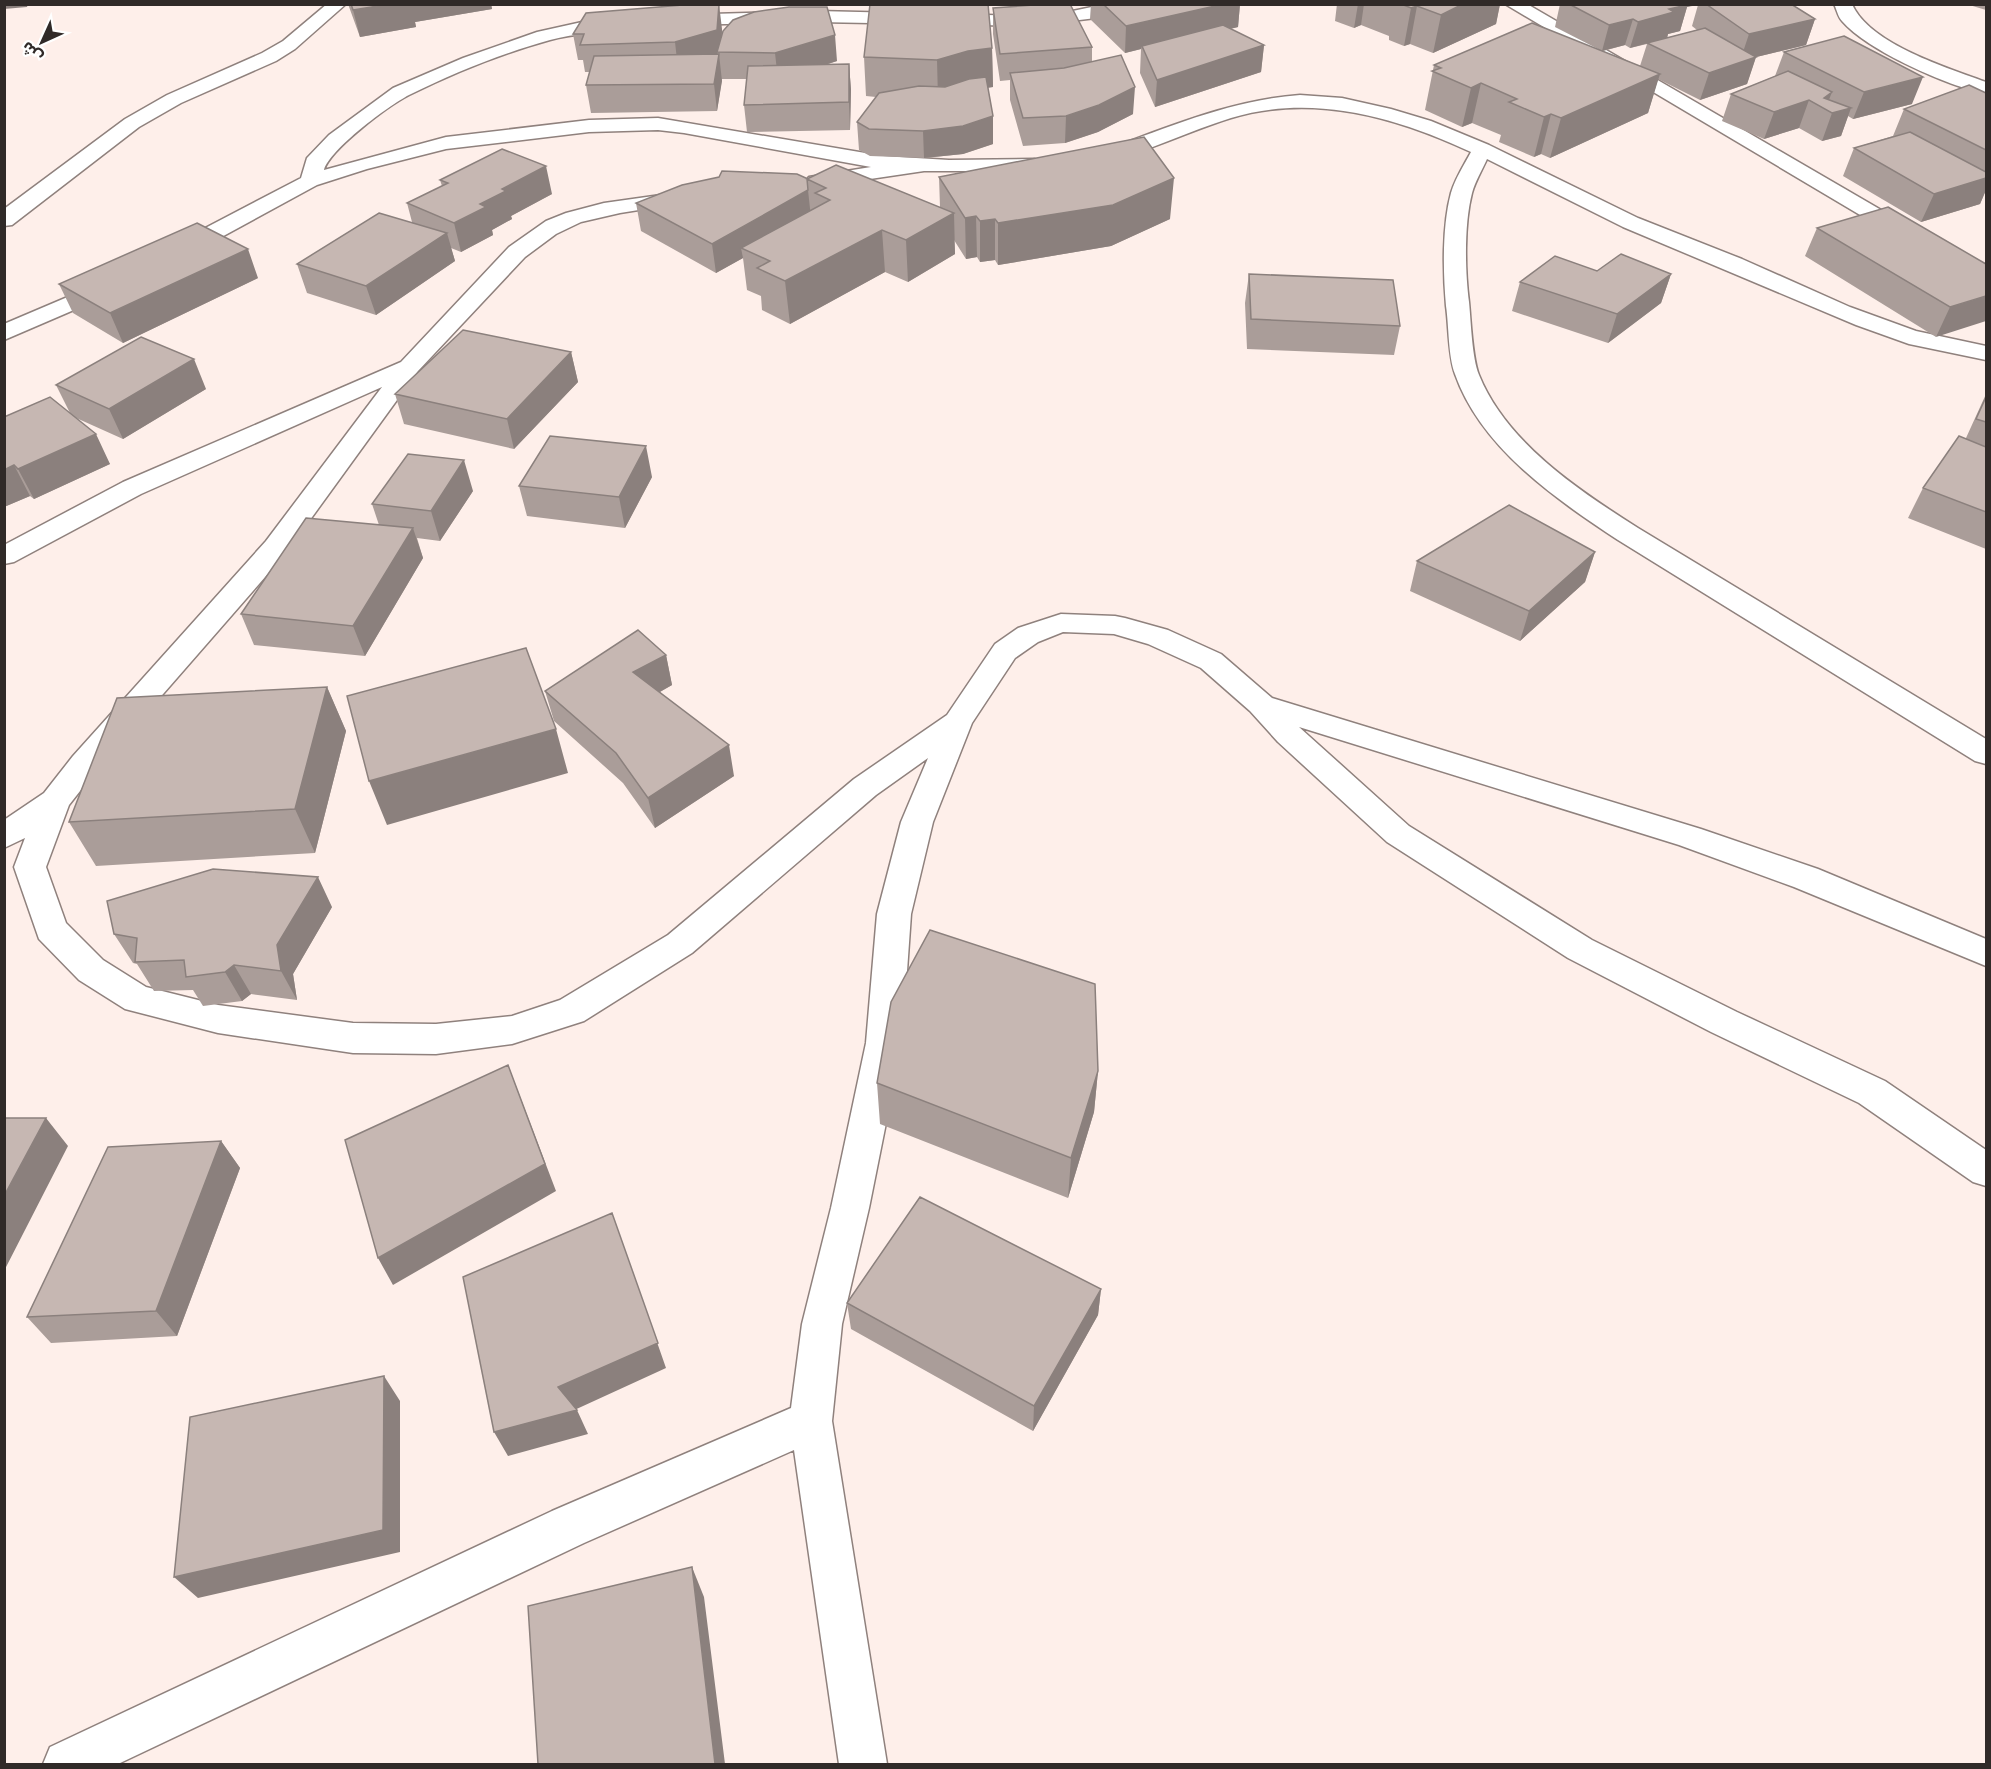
<svg xmlns="http://www.w3.org/2000/svg" width="1991" height="1769" font-family="'Times New Roman','Noto Sans Arabic',serif">
<rect width="100%" height="100%" fill="#feefea"/>
<g fill="none" stroke-linecap="round" stroke-linejoin="round">
<defs>
<path id="minor" d="M327,4H346L295,49L276,61L181,103L139,127L12,225L4,226V209L125,119L167,95L262,53L283,41Z
M1106,4H1136L1134,8L1096,18L1030,26L817,22L676,25L670,24L667,20L670,16L676,15L817,11L1030,16L1063,13Z
M1505,4H1527L1986,271V287L1978,285Z
M1834,4H1852C1869,44 1948,68 1986,82V94C1948,86 1868,51 1842,21C1838,17 1837,10 1834,4Z
M621,18L627,19L630,23L627,27C602,33 576,33 550,40C503,53 453,73 409,95C388,106 330,149 324,170L446,137L589,120L658,118L883,156L949,160L1034,159L1041,161L1044,165L1041,169L1034,171H924L816,187L809,185L806,181L809,177L871,167L684,133L658,130L589,132L446,149L367,169L317,185L183,258L175,260L167,258L164,253L167,248L301,178L307,158L329,135L393,88L463,58L537,32L582,22Z
M1300,95L1342,98L1391,109L1431,121L1489,145L1638,218L1742,259L1850,307L1916,331L1986,346V360L1909,344L1856,325L1623,227L1487,159C1482,170 1475,182 1472,193C1464,224 1465,271 1469,302C1471,322 1472,358 1479,375C1506,442 1578,490 1638,528L1986,739V764L1975,761L1618,540C1556,499 1481,448 1455,374C1448,356 1449,326 1446,306C1443,273 1442,226 1451,193C1455,179 1464,165 1471,152C1396,117 1313,93 1231,118C1189,131 1149,151 1106,162L1099,160L1096,156L1099,152C1165,129 1229,100 1300,95Z
M682,192L689,194L692,198L689,202L620,213L581,222L556,234L525,257L418,371L286,553L95,772L69,805L46,867L66,923L103,960L146,987L218,1005L353,1023L436,1024L512,1016L560,1000L668,935L854,779L947,715L995,644L1018,628L1061,614L1115,616L1125,618L1168,630L1221,654L1272,698L1701,829L1818,869L1986,939V966L1794,887L1679,845L1299,727L1409,826L1592,940L1737,1012L1885,1081L1986,1150V1186L1973,1182L1859,1103L1711,1032L1568,958L1387,842L1278,742L1250,711L1201,668L1148,644L1114,634L1063,632L1038,642L1015,658L972,723L933,822L911,914L902,1043L869,1208L842,1324L832,1421L887,1764H839L794,1450L584,1543L118,1764H43L50,1747L552,1511L791,1408L802,1324L831,1208L866,1043L877,914L901,822L928,758L876,795L692,953L584,1021L512,1044L436,1054L353,1053L218,1033L125,1009L79,980L39,939L14,867L25,838L4,848V820L44,793L73,756L266,541L382,387L141,494L14,562L4,564V545L123,482L401,362L509,247L546,221L566,213L604,203Z
M110,279L118,281L121,286L118,291L4,340V324Z"/>
</defs>
<!-- minor casing -->
<use href="#minor" stroke="#8f817d" stroke-width="3"/>
<!-- minor -->
<use href="#minor" fill="#fff" fill-rule="evenodd"/>
</g>
<!-- wall -->
<path fill="#aa9d99" fill-rule="evenodd" d="M42,4H71L42,6Z
M348,4H491L492,9L415,22L416,27L360,37Z
M1091,4H1240L1238,27L1230,29L1264,45L1261,72L1155,107L1140,73L1141,49L1125,53L1090,19Z
M1337,4H1500L1496,24L1433,53L1410,44L1404,46L1389,40V36L1361,25L1354,28L1335,21Z
M1560,4H1791L1815,19L1806,45L1756,57L1747,84L1700,100L1658,79L1648,113L1550,158L1541,154L1534,157L1499,142L1501,135L1472,123L1462,127L1425,110L1434,65L1598,49L1555,27ZM1698,5L1692,26L1697,30L1667,38L1668,34L1680,31L1687,7ZM1647,44L1640,66L1603,51L1625,45L1630,48Z
M1966,4H1986V10Z
M993,8L1092,47V62L1133,114L1098,132L1065,143L1023,146L1010,100V80L1000,81L993,34Z
M722,29V36L837,61L828,64H849L851,90L850,130L747,132L744,105L747,79H722L717,111L591,113L586,85L590,72H585L583,60H578L573,34Z
M992,48L993,87L988,88L993,116V144L963,154L924,158L870,156L859,150L857,122L876,97L866,96L864,57Z
M1784,52L1912,104L1853,119L1848,116L1841,136L1822,141L1799,128L1764,139L1722,121L1731,94L1775,76Z
M1986,93V190L1980,204L1921,222L1843,176L1854,148L1893,136L1904,109Z
M939,177L1170,219L1111,246L998,265L995,260L980,262L977,257L966,259L954,240L955,254L908,282L885,272L790,324L762,310L761,296L747,290L743,258L716,273L641,231L636,203L808,179L940,207Z
M440,180L552,194L511,216L512,219L492,230L493,235L461,252L451,248L455,261L376,315L307,293L297,264L412,222L407,203L442,186Z
M1817,228L1986,264L1936,337L1805,256Z
M1597,271L1671,274L1661,303L1608,343L1512,311L1520,282Z
M1249,274L1400,326L1394,355L1247,349L1245,303Z
M258,278L123,343L73,313L59,284Z
M571,352L578,382L514,449L404,424L395,394Z
M56,385L206,389L123,439L74,417L110,464L34,499L30,496L4,507V417L70,413Z
M1986,394V549L1908,518L1923,488L1966,438Z
M652,477L625,528L527,516L519,486Z
M473,491L440,541L417,538L423,558L365,656L254,645L241,614L379,525L372,504Z
M1595,552L1585,582L1520,641L1410,591L1417,561Z
M666,655L672,685L660,692L734,776L655,828L623,783L554,721L545,691Z
M327,687L346,731L315,853L96,866L69,822Z
M332,907L293,974L297,1000L251,994L242,1001L203,1006L193,990L154,991L137,964L133,963L114,934Z
M1098,1071L1094,1112L1068,1198L880,1124L877,1083Z
M221,1141L240,1168L177,1336L51,1343L27,1317Z
M1101,1289L1098,1315L1033,1431L851,1329L847,1303Z"/>
<!-- shaded-wall -->
<path fill="#8b807d" d="M4,4H28L27,7L4,9Z
M390,4H491L492,9L415,22L416,27L360,37L353,10Z
M719,4L722,29L721,52H717L718,57L678,69L675,42Z
M1224,4H1240L1238,27L1143,49L1142,46L1141,49L1125,53L1126,26Z
M1358,4H1364L1361,25L1354,28Z
M1463,4H1500L1496,24L1433,53L1441,15Z
M1658,4H1698L1687,7L1680,31L1668,34L1667,38L1630,48L1638,22Z
M1417,6L1410,44L1404,46L1411,8Z
M1633,19L1625,45L1602,51L1609,25Z
M1815,19L1806,45L1740,61L1749,34Z
M835,35L837,61L778,80L775,53Z
M1264,45L1261,72L1155,107L1157,80Z
M992,48L993,87L968,89L938,99L937,60L968,51Z
M719,54L722,81L717,111L714,84Z
M1756,57L1747,84L1700,100L1709,73Z
M849,64L851,90L850,130L849,102Z
M1660,74L1648,113L1550,158L1561,118Z
M1923,77L1912,104L1853,119L1864,92Z
M1481,83L1472,123L1462,127L1471,88Z
M1135,87L1133,114L1098,132L1065,143L1066,116Z
M1832,92L1825,110L1824,98Z
M1809,100L1799,128L1764,139L1774,112Z
M1851,108L1841,136L1822,141L1832,113Z
M1551,114L1541,154L1534,157L1544,117Z
M993,116V144L963,154L924,158L923,131Z
M546,166L552,194L511,216L512,219L492,230L493,235L461,252L454,223L502,189Z
M1986,173V190L1980,204L1921,222L1934,194Z
M1174,178L1170,219L1111,246L998,265V223Z
M808,190L811,218L741,248L743,258L716,273L712,244Z
M954,213L955,254L908,282L906,240Z
M976,216L977,257L966,259L965,218Z
M995,219V260L980,262V221Z
M882,230L885,272L790,324L785,281Z
M447,233L455,261L376,315L366,286Z
M248,249L258,278L123,343L110,313Z
M1671,274L1661,303L1608,343L1617,314Z
M1986,296V321L1936,337L1950,307Z
M571,352L578,382L514,449L507,419Z
M194,359L206,389L123,439L109,409Z
M96,434L110,464L34,499L18,469Z
M646,446L652,477L625,528L619,497Z
M464,460L473,491L440,541L431,511Z
M14,465L30,496L4,507V470Z
M413,528L423,558L365,656L353,626Z
M1595,552L1585,582L1520,641L1529,611Z
M666,655L672,685L640,703L633,672Z
M327,687L346,731L315,853L295,809Z
M556,729L568,773L387,825L369,781Z
M729,745L734,776L655,828L648,798Z
M318,877L332,907L293,974L297,1000L281,971L277,945Z
M234,965L251,994L242,1001L225,972Z
M508,1065L556,1191L393,1285L378,1258Z
M1098,1071L1094,1112L1068,1198L1071,1158Z
M46,1118L68,1146L4,1271V1196Z
M221,1141L240,1168L177,1336L156,1311Z
M612,1213L666,1368L570,1412L577,1410L588,1434L508,1456L494,1432L558,1387Z
M1101,1289L1098,1315L1033,1431L1034,1406Z
M384,1376L400,1401V1552L198,1598L174,1577Z
M692,1567L704,1597L725,1764H715Z"/>
<!-- building -->
<path fill="#c6b7b2" stroke="#8b807d" stroke-width="1.5" d="M351,4H390L353,10Z
M695,4H719L717,30L675,42L580,45L584,34H573L586,13Z
M870,4H988L992,48L968,51L937,60L864,57Z
M1048,4H1070L1092,47L1000,54L993,8Z
M1103,4H1224L1126,26Z
M1401,4H1463L1441,15L1417,6L1411,8Z
M1569,4H1687V5L1669,9L1674,12L1638,22L1633,19L1609,25Z
M1706,4H1791L1815,19L1749,34Z
M789,7H827L835,35L775,53L717,52L723,31L733,20L754,12Z
M1532,23L1660,74L1561,118L1551,114L1544,117L1509,102L1517,99L1481,83L1471,88L1432,71L1441,68L1434,65Z
M1223,25L1264,45L1157,80L1142,46Z
M1705,28L1756,57L1709,73L1647,43Z
M1844,36L1923,77L1864,92L1784,52Z
M719,54L714,84L586,85L594,56Z
M1121,55L1135,87L1099,105L1066,116L1023,118L1010,73L1064,68Z
M849,64V102L744,105L748,66Z
M1788,71L1832,92L1824,98L1851,108L1832,113L1809,100L1774,112L1731,94Z
M986,77L993,116L963,126L923,131L869,129L857,122L879,93L919,86L945,87L969,79Z
M1969,85L1986,93V150L1904,109Z
M1910,132L1986,172V178L1934,194L1854,148Z
M1144,137L1174,178L1113,205L998,223L995,219L980,221L976,216L965,218L939,177Z
M502,149L546,166L502,189L506,191L480,204L486,207L454,223L407,203L448,183L440,180Z
M836,165L954,213L906,240L882,230L785,281L757,268L770,261L741,248L830,200L815,193L826,188L807,179Z
M722,171L797,174L808,179H807L808,190L712,244L636,203L682,185L719,177Z
M1888,207L1986,264V296L1950,307L1817,228Z
M379,213L447,233L366,286L297,264Z
M197,223L248,249L110,313L59,284Z
M1621,254L1671,274L1617,314L1520,282L1555,256L1597,271Z
M1249,274L1393,280L1400,326L1251,319Z
M463,330L571,352L507,419L395,394Z
M141,337L194,359L109,409L56,385Z
M50,397L96,434L18,469L14,465L4,470V417Z
M1986,397V422L1976,419Z
M550,436L646,446L619,497L519,486Z
M1959,436L1986,447V512L1923,488Z
M408,454L464,460L431,511L372,504Z
M1509,505L1595,552L1529,611L1417,561Z
M306,518L413,528L353,626L241,614Z
M638,630L666,655L633,672L729,745L648,798L616,753L545,691Z
M526,648L556,729L369,781L347,696Z
M327,687L295,809L69,822L117,698Z
M213,869L318,877L277,945L281,971L234,965L225,972L186,977L184,960L135,962L137,938L114,934L107,901Z
M930,930L1095,984L1098,1071L1071,1158L877,1083L891,1002Z
M508,1065L545,1164L378,1258L345,1140Z
M4,1118H46L4,1196Z
M221,1141L156,1311L27,1317L108,1147Z
M920,1197L1101,1289L1034,1406L847,1303Z
M612,1213L658,1343L558,1387L577,1410L494,1432L463,1277Z
M384,1376L383,1530L174,1577L190,1417Z
M692,1567L715,1764H538L528,1606Z"/>
<!-- border -->
<rect width="1991" height="1769" fill="none" stroke="#302a28" stroke-width="12"/>
<!-- north arrow -->
<g transform="translate(42 42) rotate(225)" stroke="#ffffff" stroke-width="4.5" paint-order="stroke">
<path d="M0-4.5L10 22L0 15L-10 22Z" fill="#302a28"/>
<text y="-9" font-size="16" font-weight="bold" text-anchor="middle" fill="#302a28">ش</text>
</g>
</svg>
